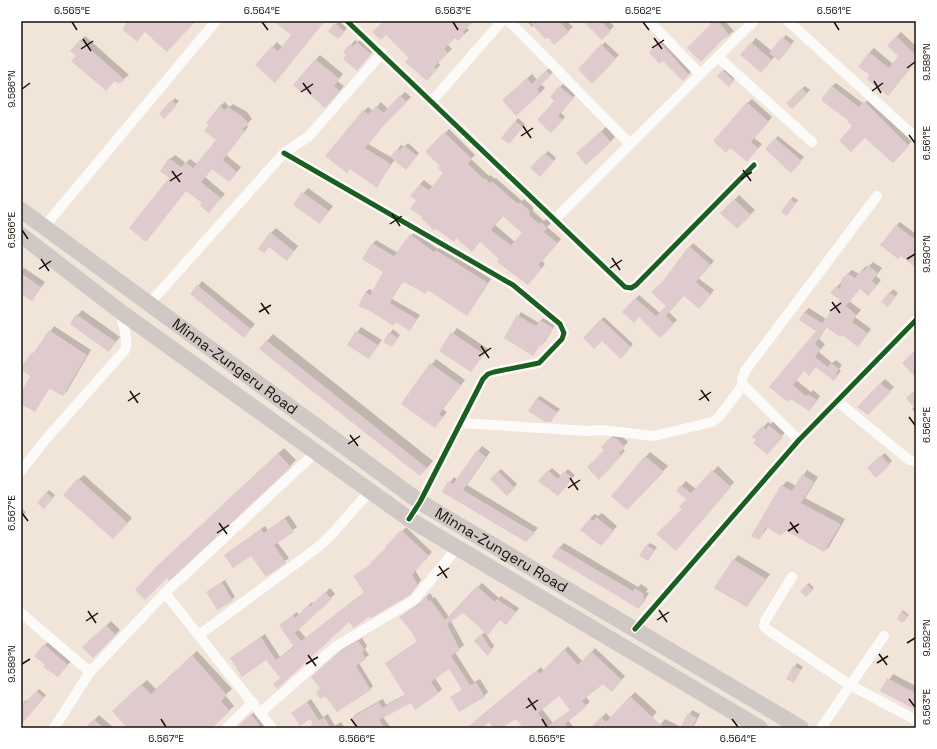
<svg xmlns="http://www.w3.org/2000/svg" width="937" height="749" font-family="'Space Grotesk',sans-serif">
<rect width="100%" height="100%" fill="#f1e4d9"/>
<!-- shadow -->
<path fill="#0003" fill-rule="evenodd" d="M276,21H325L256,65L277,42L282,47L293,35Z
M339,21L347,28L341,35L330,31Z
M385,21H473L466,27L469,30L458,40L455,37L447,44L452,49L438,62L440,65L431,76L410,58Z
M527,21H567L573,27L555,43L534,25L532,27Z
M584,21H609L614,26L602,39Z
M711,21H725L734,31L723,39Z
M901,32L916,46V62L872,75L870,52L874,48L893,64L899,56L888,45Z
M786,35L794,41L781,57L775,56L766,67L741,55L756,38L772,51Z
M85,36L129,75L118,83L77,56L80,41Z
M362,38L375,49L361,65L347,55L351,45L355,40L358,42Z
M664,40L691,72L683,80L663,59L650,52Z
M605,42L619,55L592,82V55Z
M320,55L343,74L337,81L344,86L330,102L294,85Z
M551,66L555,70L541,84L545,88L540,93L508,96L532,74L537,80Z
M726,68L736,77L729,85L718,76Z
M836,83L864,104L869,98L912,141L893,161L849,120L832,86Z
M563,84L576,94L561,113L565,117L551,132L556,101L551,97Z
M805,86L810,90L792,108L788,103Z
M405,92L411,97L388,120L368,144L391,157L401,145L404,147L408,143L419,153L409,166L395,159L377,186L351,168L364,111L368,107L373,111L381,102L388,109Z
M175,98L179,101L164,117L160,114Z
M752,99L772,117L754,138L762,144L751,156L747,103Z
M225,102L229,107L233,104L247,112L252,119L246,125L248,127L226,155L241,167L234,176L229,181L213,168L205,177L225,194L213,207L204,203L170,178V159L175,155L186,163L190,159L197,164L218,140L220,106Z
M518,118L525,124L512,140L502,138Z
M606,127L615,137L610,142L582,149Z
M449,129L475,155L471,159L489,176L490,175L495,179L496,178L522,201L524,199L533,207V211L544,221L546,219L551,223L547,227L561,239L542,261L545,264L532,280L500,259L481,241L457,237L424,217L417,200L420,184L424,180L433,187L445,173L441,166L427,152ZM504,215L523,233L515,242L495,225Z
M778,136L804,157L791,171L766,149Z
M548,151L556,158L540,175L532,168Z
M308,188L333,206L320,223L294,205Z
M739,195L755,210L737,228L722,213Z
M793,197L798,200L787,215L790,200Z
M900,222L916,234L911,243L916,247V266L896,226Z
M276,228L298,246L291,255L271,233Z
M414,232L438,249L440,247L491,279L470,311L428,290L404,281L402,282L392,299L420,315L410,330L365,293L369,289L373,291L384,272L373,244L376,240L398,253Z
M693,243L714,261L698,278L714,290L703,304L684,295L669,312L677,320L660,336L639,316L624,312L639,295L660,313L668,306L664,281Z
M873,262L882,268L876,276L881,280L873,290L860,288L849,301L861,310L855,317L871,329L862,341L827,326L819,339L825,344L819,352L832,363L836,360L842,365L839,369L841,371L834,379L817,366L813,370H804L796,380L811,392L813,390L820,396L813,406L809,410L771,387L817,331L800,320L805,312L809,308L826,319L841,300L837,287L841,282L842,283L843,278L852,270L859,274L866,266L868,267Z
M24,268L45,282L32,300L21,293V271Z
M202,281L255,324L248,332L198,286Z
M893,289L898,293L888,306L883,302Z
M82,310L120,337L109,350L71,323Z
M521,312L539,323L543,318L555,325L545,342L541,344L533,355L506,338Z
M604,317L633,344L624,355L602,340L584,338Z
M54,326L91,350L67,391L63,395L50,387L35,411L21,403V395L32,376V354L37,350Z
M361,327L382,340L369,358L348,345Z
M457,328L488,349L471,371L440,351Z
M393,329L400,335L392,346L384,341Z
M273,334L433,461L426,469L260,349Z
M436,359L465,380L443,409L447,412L435,427L402,403Z
M885,379L894,387L868,414L859,406Z
M916,390V414L912,409L914,407Z
M540,396L560,409L550,421L537,399Z
M774,421L786,431L771,449L754,437L768,422L771,424Z
M615,434L621,435L628,442L622,448L625,451L599,479L605,450L602,447Z
M482,446L490,452L467,485L538,528L526,541L443,492L454,477L457,479Z
M284,448L296,460L290,466L163,561Z
M650,452L668,466L627,509L613,496Z
M885,453L892,461L876,476L868,468Z
M718,466L734,482L680,545L683,509L688,499L677,491L686,481L696,489Z
M552,468L561,476L568,469L575,475L561,492L540,480Z
M501,469L517,484L507,495L491,479Z
M807,470L818,477L805,498L845,519L829,547L824,551L786,530L781,535L768,527L759,539L782,486L787,481L796,486Z
M84,475L132,518L117,534L79,479Z
M49,490L55,495L47,504L46,493Z
M21,508L26,512L21,518Z
M602,513L617,526L605,540L590,518L595,514L598,516Z
M289,515L297,527L277,542L289,558L266,576L251,555L229,552L265,526L268,530Z
M406,527L432,552L415,570L421,580L413,590L370,615L349,620L281,678L267,659L231,658L265,634L280,657L294,646L280,625L297,612L299,615L312,602L314,604L330,588L335,594L298,629L306,638L365,592L372,564Z
M564,543L638,587L641,584L648,589L646,592L649,593L643,603L638,608L559,548Z
M650,543L657,547L648,560L647,546Z
M738,555L770,574L747,606L734,560Z
M225,580L235,597L218,609L207,592Z
M482,583L499,598L501,596L519,608L510,620L463,612L451,621L464,645L455,652L474,682L480,679L488,692L484,696L452,697L463,689L450,668L435,678L442,689L438,693L411,701L383,717L391,728H359L352,718L356,714L383,699L386,705L406,694L390,660L418,641L411,630L400,617L421,602L430,593L433,598L435,597L449,617Z
M809,583L814,588L806,596L801,591Z
M903,610L909,615L904,621L902,611Z
M111,621L120,630L93,657L84,647Z
M485,632L494,646L488,655L475,641Z
M362,638L367,646L365,649L369,655L359,663L373,686L370,689L326,694L317,692L321,688L315,674L343,649Z
M49,641L72,660L62,671L47,665L45,645Z
M568,646L583,662L595,648L625,676L612,691L603,683L586,697L590,702L586,705L559,695L542,709L553,723L568,720L574,728H524L516,717L499,728H494L489,721L481,728H474L475,721L541,667L544,671Z
M197,651L232,689L225,695L234,706L211,728H128L118,707L147,680L156,689Z
M797,663L803,667L793,682L787,679Z
M893,674L916,686V709L882,691Z
M39,689L46,695L26,718H21V705L26,700L28,701Z
M635,692L657,712L642,728H596L594,726L606,713L611,718Z
M311,699L323,717L328,714L335,726L341,722L345,728H317L310,718L293,713Z
M692,710L700,714L693,728H658L665,719L681,727Z
M254,712L267,728H238Z
M99,715L114,728H87Z"/>
<!-- building -->
<path fill="#dfcacd" fill-rule="evenodd" d="M128,21H196L167,52L145,32L137,42L122,29Z
M274,21H325L275,83L255,65L272,46L278,51L291,35Z
M384,21H474L463,32L465,34L458,41L455,38L444,49L448,53L434,67L437,69L427,81L405,62L409,58L386,35L381,40L372,32Z
M529,21H559L569,32L554,45L549,38L545,39Z
M583,21H601L611,31L602,40Z
M708,21H718L730,36L723,39L701,62L687,48L711,24Z
M335,23L345,32L338,39L328,31Z
M896,36L916,55V62L888,96L867,79L870,75L858,67L869,52L889,68L898,56L887,45Z
M782,37L792,45L779,61L769,53Z
M80,40L125,80L118,84L115,81L106,91L71,61L76,56L70,51Z
M357,42L371,54L357,71L343,59L346,55L343,52L350,44L353,46Z
M660,42L689,75L683,81L663,61L659,64L649,52Z
M751,42L772,60L761,73L740,55Z
M601,44L616,59L592,84L578,69Z
M315,59L340,79L334,86L340,91L325,108L303,89L301,92L293,85Z
M546,70L551,75L537,89L541,93L516,116L502,100L527,78L532,84Z
M723,70L734,81L729,87L717,76Z
M559,86L574,98L558,116L563,120L551,133L537,120L554,101L550,97Z
M832,86L859,107L864,101L909,146L893,163L865,138L851,152L839,141L852,126L847,121L848,120L822,101V98Z
M802,88L807,94L792,109L786,103Z
M400,95L407,102L384,125L365,148L391,164L377,188L350,169L347,173L325,156L363,110L368,114L376,106L383,113Z
M171,100L177,105L164,119L159,114Z
M747,102L769,122L751,142L758,148L747,162L730,148L726,153L713,141Z
M220,105L224,110L228,107L242,116L249,124L242,129L245,131L223,160L237,172L229,182L212,169L201,182L221,198L209,213L200,206L202,203L186,191L146,242L129,228L169,178L160,171L169,158L181,167L185,162L193,168L216,140L204,131L209,125L206,123Z
M515,121L523,127L509,144L501,138Z
M601,131L611,142L586,165L576,153Z
M444,132L472,159L468,164L484,179L485,178L490,183L492,181L518,204L520,202L530,211L529,215L539,224L541,222L547,228L544,232L558,243L538,265L542,268L528,285L497,262L499,259L480,242L472,252L456,238L454,242L436,229L434,230L421,218L423,217L410,209L416,200L410,196L420,184L429,190L443,173L438,168L440,166L425,152ZM503,216L522,233L511,245L491,230Z
M775,138L802,161L791,173L765,149Z
M404,145L417,156L406,170L390,157L398,148L400,150Z
M544,153L554,161L540,177L530,168Z
M302,192L329,211L320,224L293,205Z
M734,199L751,215L737,229L720,213Z
M790,199L796,203L787,216L781,212Z
M896,225L916,240V268L901,256L898,259L880,245Z
M270,232L294,251L287,261L269,247L264,253L258,249Z
M410,234L434,252L436,250L488,283L467,316L428,290L426,294L404,282L403,284L401,283L390,303L417,319L410,331L396,322L394,326L368,310L358,306L365,292L370,295L383,272L362,259L372,243L394,256Z
M689,246L711,265L696,282L711,295L699,309L684,296L666,316L674,324L660,338L639,317L634,323L622,312L635,298L656,316L666,306L651,292L663,281Z
M868,265L878,273L872,281L877,285L868,296L860,289L846,306L857,315L852,322L868,333L858,347L842,335L840,337L826,327L815,344L821,349L815,357L828,367L831,363L839,369L836,374L838,376L834,381L816,367L809,376L804,371L793,385L806,396L808,394L817,400L809,411L791,399L788,402L769,387L816,331L799,320L804,312L822,323L840,300L830,293L836,286L840,289L842,277L844,278L847,273L855,278L861,270L864,271Z
M21,273L41,287L32,301L21,294Z
M197,285L251,329L244,338L190,294Z
M889,292L896,296L888,307L881,302Z
M76,314L116,342L109,352L70,324Z
M517,315L536,326L540,320L553,328L542,346L540,345L533,356L504,338Z
M601,319L631,347L621,359L602,341L594,349L583,338Z
M49,330L87,355L63,396L49,388L35,412L21,404V393L30,376L21,370V368L31,353L33,354Z
M356,331L378,345L369,359L347,345Z
M389,332L398,338L392,347L383,342Z
M451,332L484,354L471,372L439,351Z
M266,340L427,468L420,476L259,349Z
M916,349V378L902,363Z
M430,363L461,385L439,414L443,417L435,428L401,404Z
M880,383L891,392L868,415L857,407Z
M916,389V410L906,398Z
M537,398L557,412L551,422H545L528,411Z
M769,425L783,437L767,455L753,443L756,440L752,437L762,426L766,429Z
M610,438H616L625,447L619,453L622,455L599,480L587,467L604,450L601,447Z
M477,450L486,457L463,490L535,533L526,542L442,492L448,481L453,484Z
M278,453L291,467L169,581L167,578L145,600L135,590L156,567Z
M881,455L890,465L876,478L867,468Z
M645,456L664,472L627,510L611,496Z
M548,470L558,479L564,471L572,478L558,496L538,481Z
M712,470L731,487L676,551L656,534L682,509L679,507L686,499L676,491L680,485L691,493Z
M498,471L515,488L507,496L490,479Z
M802,474L814,482L801,503L841,524L824,552L785,530L781,536L766,527L759,540L751,536L781,485L792,491Z
M78,478L128,523L113,539L63,495Z
M46,492L53,498L44,509L37,503Z
M596,517L614,531L601,546L580,530L590,518L593,521Z
M285,518L294,532L274,545L286,563L266,577L251,556L233,568L224,555L261,529L264,533Z
M401,530L429,556L412,575L418,585L410,595L371,618L370,616L354,628L349,622L277,689L273,684L280,678L266,660L242,677L230,658L261,637L276,660L294,647L279,625L293,615L295,618L308,605L309,607L325,592L332,599L295,633L301,641L364,592L353,576L371,564L370,563L386,548L385,547Z
M646,545L655,550L648,561L639,556Z
M558,547L633,591L635,588L644,594L643,597L645,598L639,609L552,557Z
M733,559L766,579L747,607L714,588Z
M222,582L233,601L217,610L206,592Z
M807,584L813,590L806,597L800,591Z
M477,586L495,602L497,599L516,612L506,625L500,620L488,635L463,613L447,624L460,650L451,656L470,685L476,682L485,697L459,712L450,697L462,690L449,669L431,682L439,693L415,710L411,703L379,720L385,728H358L351,718L379,702L382,708L405,695L385,663L417,642L411,631L399,617L418,605L426,596L429,601L431,600L445,620Z
M901,611L908,616L903,623L897,619Z
M106,625L116,635L93,658L82,647Z
M481,634L491,649L488,656L474,641Z
M358,641L365,650L362,652L366,659L356,666L371,690L337,712L325,696L320,699L316,692L321,689L311,677L339,652Z
M44,644L68,665L58,677L43,667L45,665L34,656Z
M564,649L578,665L591,651L622,680L612,692L603,684L582,701L587,706L565,724L568,728H523L516,719L501,728H493L489,722L482,728H467L537,670L540,674ZM559,696L570,710L548,726L538,713Z
M192,655L227,695L221,701L230,711L212,728H127L112,711L141,684L151,694Z
M793,666L801,670L794,683L786,679Z
M887,678L916,693V710L880,691Z
M36,691L44,698L21,725V702L25,703Z
M630,696L664,728H590L601,717L606,722Z
M307,702L319,720L324,717L331,728H307L313,724L310,719L300,726L291,713Z
M688,713L697,718L692,728H680Z
M251,714L260,725L256,728H236Z
M94,719L103,728H85Z"/>
<g fill="none" stroke-linecap="round" stroke-linejoin="round">
<!-- street -->
<path stroke="#fdfbf9" stroke-width="10" d="M347,21L625,287L631,288L636,285L754,165
M509,21L630,144
M649,21L700,74
M788,21L916,138
M718,57L812,142
M432,101L502,21
M284,153L513,285L560,324L564,333L562,339L539,363L494,372L488,374L483,379L420,502L409,519
M555,219L754,21
M44,227L216,21
M149,304L284,153L309,136L382,53
M837,401L909,460L916,461
M461,423L587,431L601,430L654,436L712,422L719,417L743,385
M799,440L743,385L742,379L745,371L877,196
M21,471L46,439L125,350C129,338 122,325 121,312
M792,577L765,621L764,626L768,630L850,685L914,719
M165,593L272,728
M21,613L90,672
M635,629L799,440L916,320
M199,635L317,548L332,534L370,491
M260,713L335,647L414,600L457,548
M54,728L90,672L165,593L315,453
M227,728L253,702
M821,728L884,636"/>
<!-- primary -->
<g stroke="#d0c8c5" stroke-width="16">
<path id="s1" d="M21,210L420,502L801,728"/>
<path d="M21,235L121,312L409,519L760,728"/>
</g>
<defs>
<path id="cycleway" d="M347,21L625,287L631,288L636,285L754,165
M284,153L513,285L560,324L564,333L562,339L539,363L494,372L488,374L483,379L420,502L409,519
M635,629L799,440L916,320"/>
</defs>
<!-- cycleway casing -->
<use href="#cycleway" stroke="#fff" stroke-width="8"/>
<!-- cycleway -->
<use href="#cycleway" stroke="#1b5e20" stroke-width="5"/>
</g>
<!-- ticks -->
<path fill="none" stroke="#1a120b" stroke-width="1.5" d="M72,22L77,30M262,22L268,30M453,22L458,30M643,22L649,30M834,22L839,30M654,38L662,49M83,39L91,51M652,48L664,40M81,49L93,41M907,68L915,62M874,81L881,93M303,83L311,94M22,89L30,83M872,91L883,83M301,92L313,84M523,126L531,138M909,135L915,143M521,136L533,128M743,170L751,181M172,171L180,182M741,179L752,172M170,181L182,173M392,214L400,226M390,224L402,216M22,230L28,239M612,258L620,270M41,259L49,271M907,259L915,254M610,268L622,260M39,269L51,261M832,302L840,313M261,303L269,314M830,311L841,303M259,312L271,305M481,346L489,358M479,356L491,348M701,390L709,401M130,391L138,403M699,400L711,392M128,401L140,393M909,417L915,425M350,435L358,446M348,444L360,436M570,478L578,490M568,488L580,480M22,513L28,521M790,522L798,533M219,523L227,534M788,531L799,524M217,533L229,525M439,566L447,578M437,576L449,568M659,610L667,622M88,611L96,623M657,620L669,612M86,621L98,613M907,643L915,638M879,654L887,665M308,655L316,666M877,663L888,656M22,664L30,659M306,664L318,657M528,698L536,710M909,699L915,707M526,708L538,700M161,719L166,727M351,719L357,727M542,719L547,727M732,719L738,727"/>
<g text-anchor="middle" stroke-width="3.5" stroke-linejoin="round" paint-order="stroke">
<!-- street labels -->
<g font-size="15" fill="#1a120b" stroke="#fff">
<text dy="5" stroke="none"><textPath href="#s1" startOffset="265">Minna-Zungeru Road</textPath></text>
<text dy="5" stroke="none"><textPath href="#s1" startOffset="589">Minna-Zungeru Road</textPath></text>
</g>
</g>
<!-- border -->
<rect width="937" height="749" fill="none" stroke="#ffffff" stroke-width="44"/>
<rect x="22" y="22" width="893" height="705" fill="none" stroke="#1a120b" stroke-width="1.5"/>
<g font-size="10" text-anchor="middle" fill="#1a120b">
<text x="72" y="14">6.565°E</text>
<text x="262" y="14">6.564°E</text>
<text x="453" y="14">6.563°E</text>
<text x="643" y="14">6.562°E</text>
<text x="834" y="14">6.561°E</text>
<text transform="translate(926 62) rotate(-90)" y="4">9.589°N</text>
<text transform="translate(11 89) rotate(-90)" y="4">9.586°N</text>
<text transform="translate(926 143) rotate(-90)" y="4">6.561°E</text>
<text transform="translate(11 230) rotate(-90)" y="4">6.566°E</text>
<text transform="translate(926 254) rotate(-90)" y="4">9.590°N</text>
<text transform="translate(926 425) rotate(-90)" y="4">6.562°E</text>
<text transform="translate(11 513) rotate(-90)" y="4">6.567°E</text>
<text transform="translate(926 638) rotate(-90)" y="4">9.592°N</text>
<text transform="translate(11 664) rotate(-90)" y="4">9.589°N</text>
<text transform="translate(926 707) rotate(-90)" y="4">6.563°E</text>
<text x="166" y="742">6.567°E</text>
<text x="357" y="742">6.566°E</text>
<text x="547" y="742">6.565°E</text>
<text x="738" y="742">6.564°E</text>
</g>
</svg>
